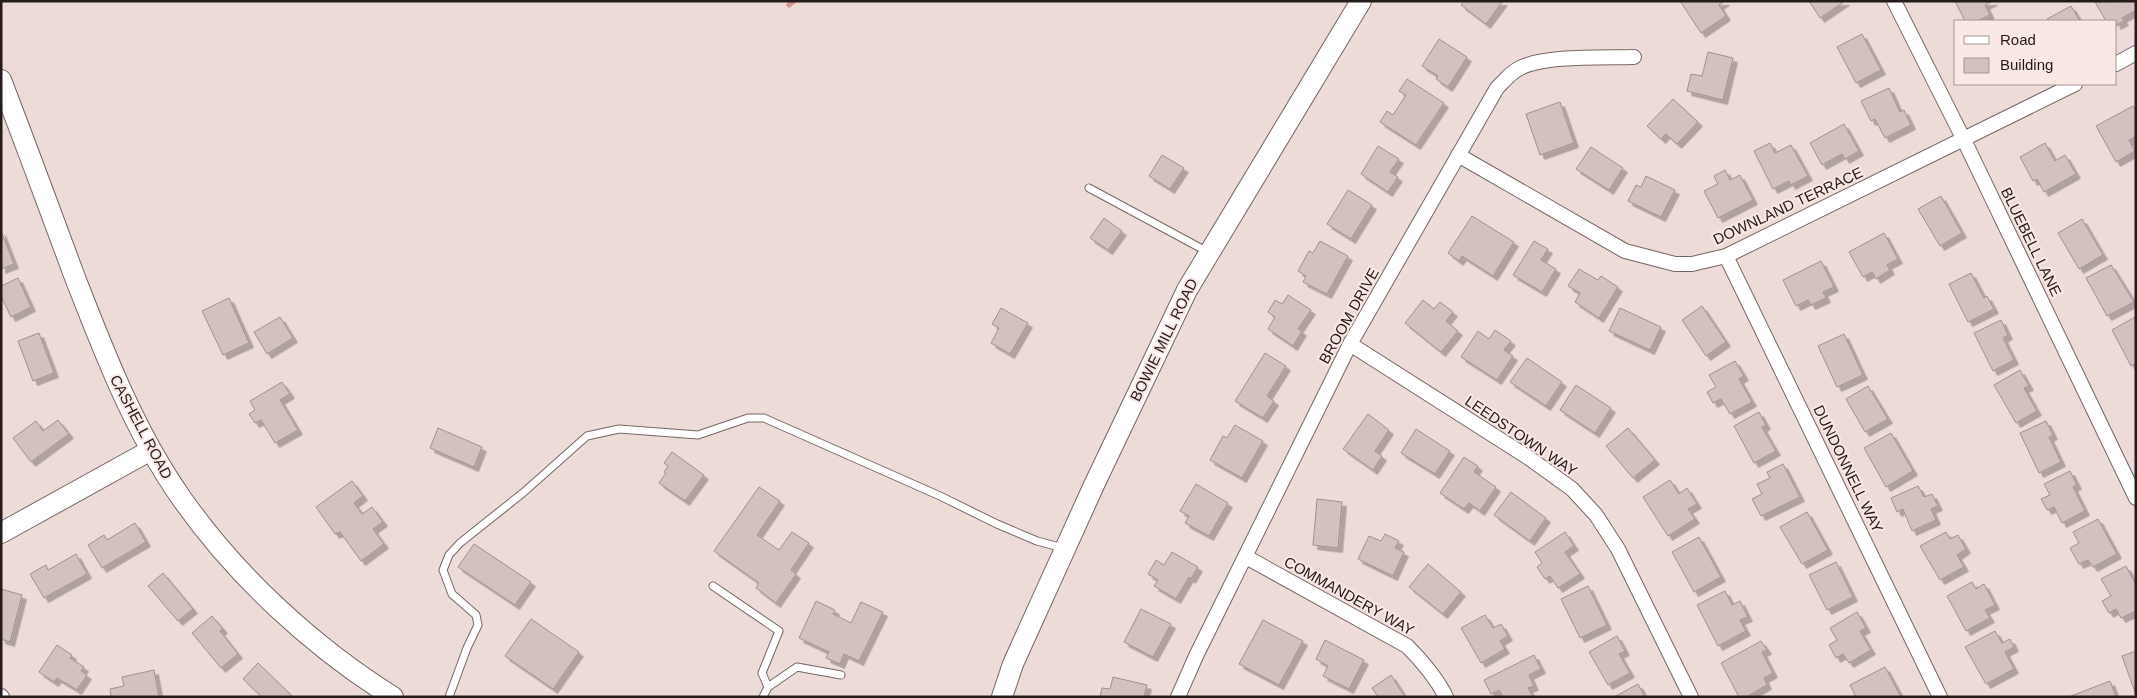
<svg xmlns="http://www.w3.org/2000/svg" width="2137" height="698" font-family="Arial,sans-serif">
<defs>
<filter id="shadow"><feDropShadow dx="4.5" dy="4.5" stdDeviation="0" flood-color="#0004"/></filter>
</defs>
<rect width="100%" height="100%" fill="#eddbd8"/>
<g fill="none" stroke-linecap="round" stroke-linejoin="round">
<!-- stream -->
<path stroke="#d59790" stroke-width="5" d="M789,5L794,1"/>
</g>
<!-- building -->
<path fill="#d3c1be" stroke="#a1908e" filter="url(#shadow)" d="M1464,1H1503L1486,24L1461,5Z
M1680,1H1725L1719,5L1726,16L1701,33Z
M1809,1H1845L1820,18Z
M1955,1H1993L1985,5L1990,15L1977,21H1965Z
M2136,1V10L2122,18L2124,21L2116,25V21H2106L2095,2Z
M2071,6L2080,21H2048L2047,19Z
M1862,34L1881,70L1856,83L1837,47Z
M1439,39L1467,57L1448,87L1436,79L1438,76L1422,66Z
M1708,52L1733,58L1723,100L1687,91L1691,74L1702,76Z
M1407,79L1444,103L1416,145L1380,122L1387,111L1393,115L1406,95L1399,91Z
M1889,88L1900,112L1904,110L1911,125L1885,138L1875,119L1871,121L1861,101Z
M1673,99L1698,122L1677,144L1666,134L1661,139L1647,126Z
M1560,102L1574,143L1540,155L1526,114Z
M2133,106L2136,111V136L2129,140L2135,151L2116,162L2096,126Z
M1844,124L1859,151L1845,159L1842,154L1822,165L1810,143Z
M1770,143L1775,153L1791,145L1808,176L1791,185L1789,181L1773,189L1754,151Z
M2045,143L2055,161L2065,155L2076,174L2044,192L2037,179L2033,181L2020,157Z
M1378,146L1399,159L1390,172L1398,177L1388,192L1361,174Z
M1591,147L1623,168L1609,190L1576,169Z
M1162,155L1184,168L1170,189L1149,176Z
M1725,170L1730,180L1740,175L1753,200L1718,218L1704,191L1718,184L1714,176Z
M1646,176L1675,190L1661,217L1628,201L1636,185L1641,187Z
M1348,190L1372,205L1351,239L1327,224Z
M1941,196L1962,233L1940,246L1918,209Z
M1472,216L1514,242L1493,276L1462,256L1459,261L1448,253Z
M1104,218L1122,231L1108,250L1090,238Z
M2082,219L2103,255L2079,269L2058,233Z
M1,231L14,264L1,269Z
M1884,233L1898,259L1887,265L1890,270L1876,279L1872,272L1863,277L1849,252Z
M1320,241L1348,256L1327,294L1303,282L1306,276L1298,271L1309,251L1313,253Z
M1534,241L1548,249L1541,260L1556,269L1542,292L1513,275Z
M1821,261L1834,287L1823,292L1826,298L1811,305L1808,300L1796,306L1783,280Z
M2111,265L2134,302L2107,316L2086,278Z
M1579,269L1598,280L1601,276L1618,287L1599,318L1575,302L1580,293L1568,286Z
M1971,273L1984,298L1987,296L1994,309L1968,322L1949,284Z
M18,278L31,307L11,317L1,296V286Z
M1288,295L1311,310L1298,329L1302,331L1293,346L1268,329L1275,317L1268,312L1275,300L1282,304Z
M229,298L249,343L223,355L202,311Z
M1423,300L1434,309L1440,302L1453,312L1446,321L1458,331L1441,352L1405,323Z
M1702,306L1726,342L1706,356L1682,320Z
M1001,308L1028,323L1010,354L991,343L999,328L992,324Z
M1620,308L1661,327L1650,350L1609,331Z
M280,317L293,338L267,354L254,332Z
M2135,317L2136,363L2131,366L2112,330Z
M2001,320L2008,335L2003,338L2014,360L1993,371L1974,333Z
M1495,330L1511,341L1504,350L1513,356L1497,380L1461,357L1478,331L1489,339Z
M39,333L54,373L33,381L18,341Z
M1844,334L1863,375L1837,387L1818,346Z
M1265,353L1286,366L1267,396L1274,401L1263,418L1235,401Z
M1527,358L1562,382L1546,406L1510,382Z
M1735,361L1744,376L1739,379L1752,402L1730,414L1721,399L1713,403L1707,392L1716,387L1709,375Z
M2020,370L2029,386L2024,388L2037,411L2016,423L1994,385Z
M282,382L290,394L280,400L298,430L275,443L261,420L255,423L249,414L255,410L250,401Z
M1576,385L1611,408L1595,433L1560,410Z
M1868,386L1888,419L1865,432L1846,399Z
M1759,412L1766,425L1762,427L1776,451L1754,463L1734,426Z
M1368,414L1389,430L1375,451L1382,456L1373,470L1343,449Z
M58,420L69,434L31,462L13,438L36,421L43,431Z
M2046,421L2053,435L2049,437L2061,462L2039,473L2020,433Z
M1235,425L1263,441L1242,478L1210,460L1223,436L1227,438Z
M438,428L482,447L474,467L430,448Z
M1628,428L1655,460L1633,478L1606,446Z
M1416,429L1450,451L1435,474L1401,453Z
M1891,433L1913,471L1886,487L1864,448Z
M672,452L704,475L685,501L659,483L666,473L664,472L668,466L664,463Z
M1464,457L1478,466L1474,472L1496,487L1480,511L1469,503L1464,509L1440,493Z
M1783,464L1800,497L1761,516L1752,499L1762,494L1757,484L1770,478L1767,472Z
M2070,471L2077,485L2073,487L2085,511L2062,523L2054,507L2047,510L2041,499L2050,495L2044,484Z
M1670,480L1679,494L1687,488L1697,504L1688,509L1695,519L1668,536L1643,497Z
M352,481L363,496L354,503L362,514L372,507L383,522L373,529L384,544L361,561L340,532L335,534L316,507Z
M1196,484L1228,503L1209,536L1185,523L1189,516L1180,511Z
M1918,486L1924,497L1932,494L1938,506L1931,509L1936,520L1912,531L1903,509L1897,512L1891,498Z
M759,487L780,501L757,535L779,550L792,532L809,543L791,570L796,574L776,603L756,588L759,583L714,551Z
M1511,492L1546,518L1530,541L1494,515Z
M1317,499L1342,502L1338,548L1313,545Z
M1807,512L1828,550L1802,564L1780,527Z
M2098,519L2117,554L2093,567L2088,560L2079,564L2070,548L2079,543L2073,532Z
M135,523L146,542L102,568L88,545L104,535L107,540Z
M1565,532L1574,546L1565,552L1580,574L1558,588L1550,576L1545,579L1537,567L1542,563L1535,552Z
M1946,532L1950,539L1958,535L1966,549L1957,555L1964,567L1940,580L1920,546Z
M1385,534L1399,541L1395,548L1404,552L1393,576L1358,559L1369,536L1381,541Z
M1699,537L1721,577L1694,592L1672,552Z
M474,544L531,582L515,605L458,567Z
M1172,552L1198,567L1191,579L1189,577L1176,599L1154,586L1158,580L1148,574L1156,560L1164,565Z
M76,554L87,574L44,598L30,574L46,565L48,570Z
M1836,562L1853,597L1827,610L1809,575Z
M1428,564L1461,592L1443,614L1409,587Z
M2126,566L2136,585V611L2121,618L2116,609L2109,613L2102,601L2111,596L2101,579Z
M163,573L193,609L178,621L148,586Z
M1972,582L1976,589L1984,584L1995,605L1985,610L1990,618L1966,631L1947,596Z
M1588,586L1607,625L1580,638L1561,599Z
M1,589L22,595L10,642L1,639Z
M1725,591L1732,605L1740,601L1748,617L1740,620L1746,631L1718,646L1697,605Z
M816,601L835,610L833,614L851,623L861,602L883,612L859,661L844,654L840,664L826,658L829,652L799,638Z
M1141,609L1171,624L1153,657L1124,642Z
M1857,612L1866,628L1860,631L1871,650L1849,663L1843,654L1836,658L1829,645L1837,640L1830,628Z
M1485,615L1493,628L1501,624L1508,636L1500,641L1505,649L1481,663L1461,628Z
M212,616L223,629L220,631L238,654L221,668L192,633Z
M531,619L579,652L553,689L505,656Z
M1263,620L1303,641L1279,685L1239,664Z
M1995,631L2002,643L2010,639L2014,647L2005,652L2014,669L1986,684L1965,647Z
M1617,636L1625,651L1619,654L1630,673L1608,685L1589,652Z
M1325,640L1364,660L1349,689L1323,676L1328,666L1316,659Z
M1761,641L1767,650L1762,652L1773,673L1764,678L1767,685L1746,697H1739L1721,663Z
M57,645L72,655L70,658L84,667L81,671L87,675L77,690L57,678L54,682L39,672Z
M2136,651V695L2122,656Z
M1534,655L1541,669L1529,675L1534,686L1528,688L1533,697H1503L1499,690L1491,694L1484,680Z
M258,663L292,696V697H262L243,679Z
M1885,667L1901,697H1856L1850,685Z
M154,670L159,697H111L110,689L124,686L122,677Z
M1391,675L1405,697H1378L1372,688Z
M1113,677L1147,685L1144,697H1100L1102,688L1110,689Z
M2110,681L2116,697H2071V696Z
M1638,684L1645,697H1614Z"/>
<g fill="none" stroke-linecap="round" stroke-linejoin="round">
<defs>
<path id="lane" d="M1089,188L1208,252
M713,586L779,631L762,673L768,687L763,697
M768,687L797,667L841,675
M449,697L467,648L478,625L476,615L452,594L443,570L449,555L460,543L524,492L587,436L619,429L698,435L748,418H764L940,496L997,524L1037,541L1063,548"/>
<path id="street" d="M1894,1L1964,140L2136,498
M2116,64L2136,53
M1458,155L1625,251L1675,264H1692L1726,256L2075,84
M1726,256L1940,697
M1350,344L1529,458L1572,489L1596,515L1618,549L1691,697
M1246,557L1407,646C1423,662 1436,677 1446,697
M1,696L2,697
M1178,697L1196,656L1350,344L1497,88C1504,81 1511,72 1520,68C1545,55 1604,58 1634,57"/>
<path id="secondary" d="M1,80C26,145 50,210 74,275C104,352 134,431 182,499C236,576 313,647 393,697
M1,533L151,450
M1002,697L1013,664L1094,485L1187,290L1361,1"/>
</defs>
<!-- lane casing -->
<use href="#lane" stroke="#766664" stroke-width="9"/>
<!-- street casing -->
<use href="#street" stroke="#766664" stroke-width="16"/>
<!-- secondary casing -->
<use href="#secondary" stroke="#766664" stroke-width="22"/>
<!-- lane -->
<use href="#lane" stroke="#fff" stroke-width="7"/>
<!-- street -->
<use href="#street" stroke="#fff" stroke-width="14"/>
<!-- secondary -->
<use href="#secondary" stroke="#fff" stroke-width="20"/>
</g>
<g text-anchor="middle" stroke-width="4" stroke-linejoin="round" paint-order="stroke">
<!-- street labels -->
<g font-size="15" fill="#231c1b" stroke="#fae8e5">
<text transform="translate(1788 206) rotate(-25)" y="5">DOWNLAND TERRACE</text>
<text transform="translate(2031 242) rotate(64)" y="5">BLUEBELL LANE</text>
<text transform="translate(1349 316) rotate(-61)" y="5">BROOM DRIVE</text>
<text transform="translate(1164 340) rotate(-64)" y="5">BOWIE MILL ROAD</text>
<text transform="translate(141 427) rotate(62)" y="5">CASHELL ROAD</text>
<text transform="translate(1521 436) rotate(34)" y="5">LEEDSTOWN WAY</text>
<text transform="translate(1848 469) rotate(64)" y="5">DUNDONNELL WAY</text>
<text transform="translate(1349 596) rotate(29)" y="5">COMMANDERY WAY</text>
</g>
</g>
<!-- border -->
<rect width="2137" height="698" fill="none" stroke="#231c1b" stroke-width="5"/>
<!-- legend -->
<rect x="1954" y="20" width="162" height="65" fill="#fae8e5" stroke="#a49694"/>
<rect x="1964" y="36" width="25" height="8" fill="#ffffff" stroke="#a49694"/>
<text x="2000" y="45" font-size="15" fill="#231c1b">Road</text>
<rect x="1964" y="58" width="25" height="15" fill="#d3c1be" stroke="#a49694"/>
<text x="2000" y="70" font-size="15" fill="#231c1b">Building</text>
</svg>
